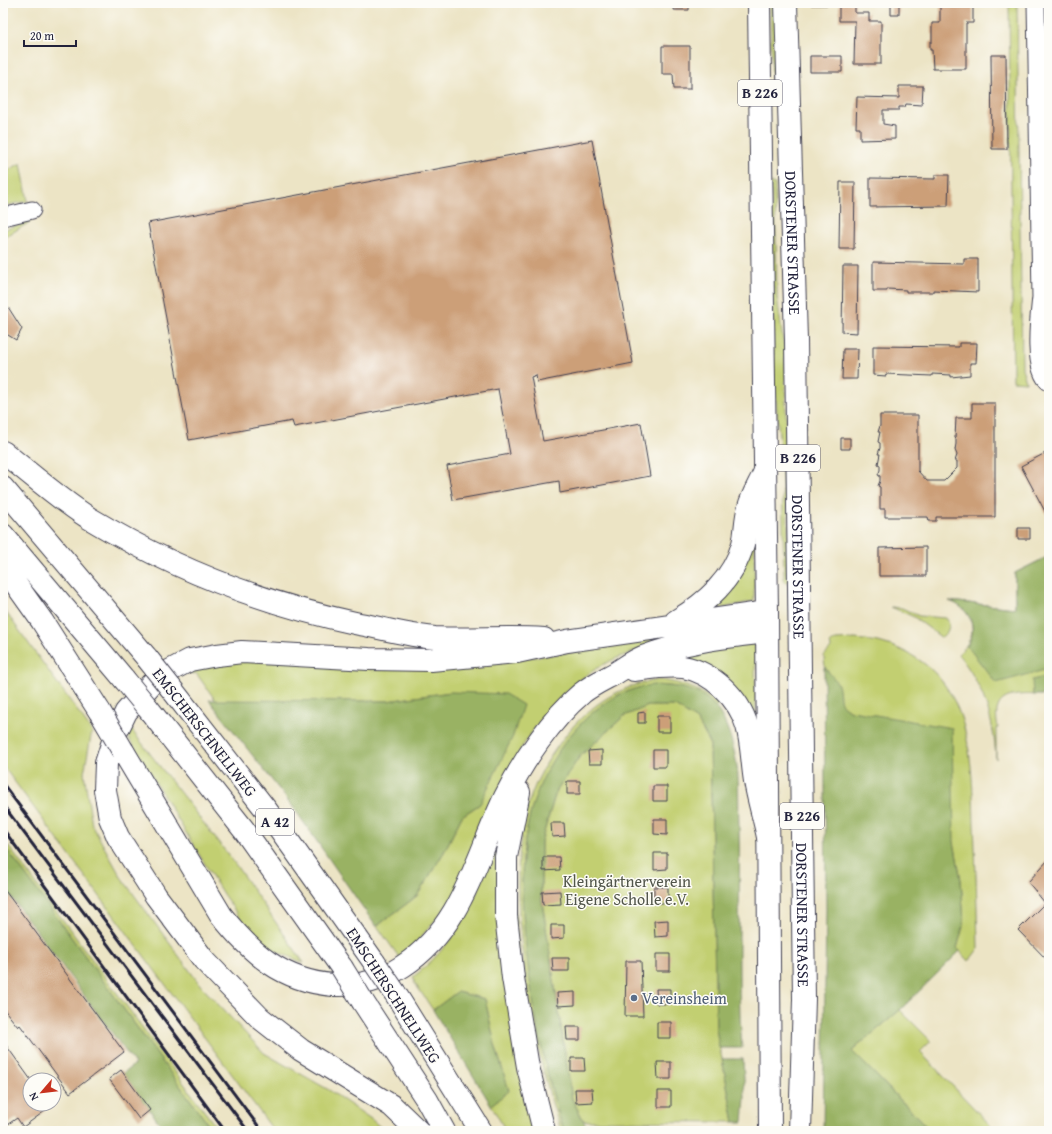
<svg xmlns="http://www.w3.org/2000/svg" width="1052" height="1134" font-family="'Gentium Book Plus',serif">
<rect width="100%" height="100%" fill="#fdfcf7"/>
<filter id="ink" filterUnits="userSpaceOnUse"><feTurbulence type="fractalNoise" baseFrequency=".025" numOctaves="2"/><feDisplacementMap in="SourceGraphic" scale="8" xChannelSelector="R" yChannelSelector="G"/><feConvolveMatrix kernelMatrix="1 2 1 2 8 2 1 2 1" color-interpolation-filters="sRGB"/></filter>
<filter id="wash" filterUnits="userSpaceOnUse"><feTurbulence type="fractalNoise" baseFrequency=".012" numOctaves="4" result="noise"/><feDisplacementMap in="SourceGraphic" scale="16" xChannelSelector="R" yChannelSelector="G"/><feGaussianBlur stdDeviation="0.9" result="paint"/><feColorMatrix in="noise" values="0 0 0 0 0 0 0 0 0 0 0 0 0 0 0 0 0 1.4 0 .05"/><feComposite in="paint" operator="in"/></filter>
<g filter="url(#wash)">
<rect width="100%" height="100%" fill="#ece4c5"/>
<!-- green -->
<path fill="#c2cf71" stroke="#727856" d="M770,3H776L779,88H772Z
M1009,3H1017L1022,368L1026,382L1013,381Z
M21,163L28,201L3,206V173Z
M771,183L775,184L777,297L785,354L789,581L788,583L784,581L782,469L774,379Z
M31,220L32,221L3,238V230Z
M755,527L754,601L709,611Z
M1049,556V695C1022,695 989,688 998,728H996V759C994,719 983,685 958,654C979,637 977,609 949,601L1015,608V573Z
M891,607L902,608L919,616L946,618C952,625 948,632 942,638L914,617Z
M3,608L92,731L84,773L92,825L121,877L201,986L264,1053L329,1090L371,1119L385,1131H274L3,766Z
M736,621C698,633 659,642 622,656C577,673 543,712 519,752L458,894L401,960L377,926L417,896L444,852L462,816L480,804L451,692L387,701H216L196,673L192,674L187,668L216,660L536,657L599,648Z
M855,639C864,640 874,641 882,643C970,668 972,750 974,825C976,866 977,908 978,949L969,961L957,948L964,923L961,880L954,842L852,711C832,703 843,695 836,684C829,671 824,672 824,656L831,648L830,643L836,640Z
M752,643L755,646L756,721L672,658Z
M660,680C684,683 700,689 719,704L715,707C694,684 657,681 628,691C607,698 588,715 574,732C564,743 557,754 550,767C515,829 520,889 528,957C534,1017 545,1074 564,1131H561C540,1068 527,1004 521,939C517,899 516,860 524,821C530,790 546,760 566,735C589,705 622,684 660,680Z
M648,706H675L697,720L710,743L716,1028L734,1122L584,1121L572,1099L541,895V842L556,792L580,756L624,716Z
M131,729L233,861L304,963L273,950L247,928L223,894L128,737Z
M505,817L538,1131H506L491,1105L509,1091L495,1045L485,999L457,992L433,1010L414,982L415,981L413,977C467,936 483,878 505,817Z
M3,839L219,1131H213L3,844Z
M900,1010L931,1041L920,1052L996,1131H931L852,1051Z"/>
<!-- forest -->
<path fill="#99b263" stroke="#5e6a4f" d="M1049,556V663L1047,668L1041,671L996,683L967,646C980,627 968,607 949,601L1015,608V573Z
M824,667C828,672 836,679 838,685C842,699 836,704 852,711L952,728L954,842L961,880L964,923L957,948L960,951L900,1010L852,1051L931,1131H823L826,909Z
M1049,676V695H1033L1032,680Z
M653,685C673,686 694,687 710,701C724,714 731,736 735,755C740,778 738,803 739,827C741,901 736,974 742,1048H719L716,1028L710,743L697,720L675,706H648L624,716L580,756L556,792L541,842V895L572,1099L589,1131H564C546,1077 535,1022 528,966C518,881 514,800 574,731C595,707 620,689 653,685Z
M451,692L505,694L523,705L513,736L480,804L462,816L444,852L417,896L377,926L375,925L293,807L209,700L387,701Z
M3,844L213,1131H165L123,1073L135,1064L3,886Z
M457,992L485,999L495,1045L509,1091L491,1105L433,1010Z
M722,1059H743L745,1098L743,1122H734Z"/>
<g id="blocks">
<!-- building -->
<path fill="#cc9f78" d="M674,3H689V10H674Z
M811,3H835V5H811Z
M839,3H855V13H869V21H881V64H854L855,21H839Z
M891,3H899V15H891Z
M940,3H973V23H966V69H933L932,50H930V42H932V23H940Z
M662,46H690V89H674L673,74H662Z
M991,55H1006L1007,149H992Z
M810,56H842V72H810Z
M899,86H923L922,105L906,104L905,107H899V110H883V124L895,126V139L860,140V128H856L857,97L899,98Z
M592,140L633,363L537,382L536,375L531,377L543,441L641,423L650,476L560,493L559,481L453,500L447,466L510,454L498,389L294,427L292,421L189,440L148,223Z
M935,175H949L948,206L870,207V178L935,179Z
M840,182H855L854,249H839Z
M964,259H978V292L933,290V292H906V290L887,289V291H873V262L964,264Z
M843,266H858L857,333L842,332Z
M8,307L22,329L16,340L3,332V310Z
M959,343H977L976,363H970V375L951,377V375L932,374V376L886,374V376L873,375V346L959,347Z
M843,349H858L857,379H842Z
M972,403H995V517H936V521H929L928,517H885V509H880V487L878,486L880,481V476L878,475L880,470V465L878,464L880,454H878L880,448V443L878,442L880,432H878L880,426V415H918V471L927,481H944L957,468V461H955L957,455L955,450L956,444V439L955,438L956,418H972Z
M841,438H850V449H841Z
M1049,451V519L1021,466Z
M1018,528H1030V539H1018Z
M926,547V576H879V548Z
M645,712V723H638V713Z
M657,716H670V732H657Z
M602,750V764H589L588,751Z
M653,750H666V767H653Z
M567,781H580V794H567Z
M653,786H667V801H653Z
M654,819H667V835L654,834Z
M551,823H564L565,836L552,837Z
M654,853H667V869L654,870Z
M543,857H559L560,870L543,871Z
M1049,859V962L1018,930L1045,903L1028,882Z
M654,887H668V903H654Z
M3,888L124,1052L70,1093L20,1025L18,1027L3,1008Z
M560,891L561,904L543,905L542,892Z
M668,920V936L655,937L654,921Z
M551,925H564V938L551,939Z
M656,954H670V971H656Z
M552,958H569V971H553Z
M626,961H641L643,1016H625Z
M656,989H670V1004H657Z
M575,992V1005L558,1006L557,993Z
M657,1022H671V1038H657Z
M566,1027H580V1040H567Z
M3,1041L31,1080L28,1088L30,1091V1104H40L45,1111L23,1127L17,1118L4,1127L6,1131H3Z
M571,1058H584L585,1071H571Z
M657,1062H671V1079H658Z
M121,1070L150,1110L139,1119L109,1079Z
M575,1089H592L593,1102L576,1103Z
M658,1091H671V1107H658Z
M688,1129H712V1131H689Z"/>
</g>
</g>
<g filter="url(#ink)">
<use href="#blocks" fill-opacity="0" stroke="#403f50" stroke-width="1"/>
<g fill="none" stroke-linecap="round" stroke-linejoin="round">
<defs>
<path id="street" d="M1036,3L1041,297C1039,317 1032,369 1049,382
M3,217L32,210"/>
<g id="primary">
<path d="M759,3L767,612L770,1131"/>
<path id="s1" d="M786,3L796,340L804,999L800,1131"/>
</g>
<path id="highway" d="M3,452C31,474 59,499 89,518C172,568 261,603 355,623C381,628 409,636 435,638C472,640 508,636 544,639
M3,488L147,658
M3,535L124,679
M3,566L42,621L100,712
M676,621C706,603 733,580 743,544C746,532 745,519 749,507C752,495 760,483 765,471
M634,670C650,668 667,665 683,667C712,672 739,698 747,726C752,744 752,763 755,781C758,799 764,818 768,837
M170,687L267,811L374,962
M147,707L244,830L342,968
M123,751L221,915C251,953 282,981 333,985C362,986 380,981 403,966C463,927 476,857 505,797C523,761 551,719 582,693C592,685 603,680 614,674C624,668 633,661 643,657C681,642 726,637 767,632
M519,792L506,857V916L513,978L528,1067L544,1131
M395,993L481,1131
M363,1002L427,1100L444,1131
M418,1131L392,1106L301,1050L260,1018L204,960L156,896L118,837L110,818L105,790L106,763L115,735L126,712L154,681L171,670L190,660L217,655L242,652L369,659L431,660L517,652L567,641L767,612"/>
</defs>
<!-- street casing -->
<use href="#street" stroke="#403f50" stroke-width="19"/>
<!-- primary casing -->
<use href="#primary" stroke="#403f50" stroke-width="24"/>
<!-- highway casing -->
<use href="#highway" stroke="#403f50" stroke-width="24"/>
<!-- street -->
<use href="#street" stroke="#fff" stroke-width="17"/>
<!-- primary -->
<use href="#primary" stroke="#fff" stroke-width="22"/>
<!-- highway -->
<use href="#highway" stroke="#fff" stroke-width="22"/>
<!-- rail -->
<path stroke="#22223b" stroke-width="3" d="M3,784L262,1131
M3,805L248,1131
M3,829L225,1131"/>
<defs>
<path id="highway-bridge" d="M147,658L170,687
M124,679L147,707
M100,712L123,751
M374,962L395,993
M342,968L363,1002"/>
</defs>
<!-- highway-bridge casing -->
<use href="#highway-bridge" stroke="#403f50" stroke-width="24" stroke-linecap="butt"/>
<!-- highway-bridge -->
<use href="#highway-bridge" stroke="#fff" stroke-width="22"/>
</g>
</g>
<!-- markers -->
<circle fill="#5c6f8a" stroke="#fdfcf7" stroke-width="1.5" cx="634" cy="998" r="4"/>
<g text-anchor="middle" stroke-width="3" stroke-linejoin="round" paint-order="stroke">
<!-- shield labels -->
<g fill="#fdfcf7" stroke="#646373" stroke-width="1">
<rect x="738" y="80" width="44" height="26" rx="3"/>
<rect x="776" y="445" width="44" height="26" rx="3"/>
<rect x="780" y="803" width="44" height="26" rx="3"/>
<rect x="256" y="809" width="38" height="26" rx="3"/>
</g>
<g font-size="15" font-weight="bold" fill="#22223b">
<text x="760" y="98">B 226</text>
<text x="798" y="463">B 226</text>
<text x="802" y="821">B 226</text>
<text x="275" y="827">A 42</text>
</g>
<!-- street labels -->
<g font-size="16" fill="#22223b" stroke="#fdfcf7">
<text dy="6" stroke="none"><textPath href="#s1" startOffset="240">DORSTENER STRASSE</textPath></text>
<text dy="6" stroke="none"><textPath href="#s1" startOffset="564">DORSTENER STRASSE</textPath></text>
<text transform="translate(205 732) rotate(52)" y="6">EMSCHERSCHNELLWEG</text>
<text dy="6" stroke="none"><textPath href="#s1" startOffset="912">DORSTENER STRASSE</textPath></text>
<text transform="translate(394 995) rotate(57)" y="6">EMSCHERSCHNELLWEG</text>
</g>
<!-- park labels -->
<g font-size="16" fill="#52564b" stroke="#fdfcf7">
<text x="627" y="887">Kleingärtnerverein<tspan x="627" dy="18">Eigene Scholle e.V.</tspan></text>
</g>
<!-- service labels -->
<g font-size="16" fill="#4e5e75" stroke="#fdfcf7" text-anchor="start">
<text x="642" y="1004">Vereinsheim</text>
</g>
</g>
<!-- margin -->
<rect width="1052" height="1134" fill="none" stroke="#fdfcf7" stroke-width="16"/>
<!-- north arrow -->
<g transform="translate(42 1092) rotate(242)"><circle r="19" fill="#fdfcf7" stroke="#a5a5ac"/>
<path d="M0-3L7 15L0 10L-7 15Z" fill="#c8321e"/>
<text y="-6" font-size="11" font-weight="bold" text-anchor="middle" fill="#22223b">N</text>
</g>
<!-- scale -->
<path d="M24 40v6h52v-6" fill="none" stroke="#22223b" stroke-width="2"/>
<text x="30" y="40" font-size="12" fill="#22223b" stroke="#fdfcf7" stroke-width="3" paint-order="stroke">20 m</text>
</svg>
